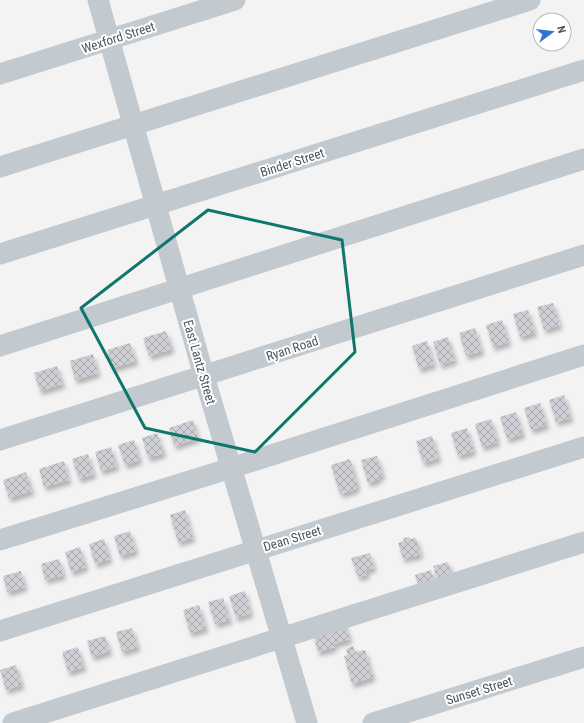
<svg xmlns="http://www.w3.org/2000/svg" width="584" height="723" font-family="'Roboto Condensed',sans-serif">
<defs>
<pattern id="building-cross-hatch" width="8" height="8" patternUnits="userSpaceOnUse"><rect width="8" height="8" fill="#cdcfd4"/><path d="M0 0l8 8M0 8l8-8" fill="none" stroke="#a9abaf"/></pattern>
<filter id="shadow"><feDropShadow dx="2.5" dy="4.5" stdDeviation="2" flood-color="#0004"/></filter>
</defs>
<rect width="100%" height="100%" fill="#f4f3f3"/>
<!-- building -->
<path fill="url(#building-cross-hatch)" filter="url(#shadow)" d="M553,303L560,325L544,330L537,307Z
M528,310L535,332L520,337L513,314Z
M502,320L509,342L493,347L486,325Z
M475,328L482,351L466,356L459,333Z
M166,331L172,349L149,356L143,338Z
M448,337L455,360L440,365L433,342Z
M427,341L434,364L419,369L412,346Z
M130,343L136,361L112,368L107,350Z
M93,354L98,373L75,380L70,361Z
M57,366L63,384L40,391L34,373Z
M564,395L571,418L556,422L549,400Z
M540,403L547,425L531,430L524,408Z
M516,412L523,434L507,439L500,417Z
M491,419L498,442L482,447L475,424Z
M193,420L198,438L174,446L169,428Z
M467,428L474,451L458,456L451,433Z
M157,433L164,453L148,458L142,438Z
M432,436L439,458L423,463L416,441Z
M134,440L140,460L125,465L118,445Z
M111,447L117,466L101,471L95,452Z
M88,454L94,474L79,479L72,459Z
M377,456L383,475L378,477L379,479L368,483L361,460Z
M350,459L358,486L356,487V489L341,494V491L339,492L331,465Z
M64,461L69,480L44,487L39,469Z
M26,472L32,491L9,498L3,480Z
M185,510L193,538L178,542L170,515Z
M130,531L136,551L120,556L114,536Z
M409,537L410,539L416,538L421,554L412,557L411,556L403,559L398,543L404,541L403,538Z
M104,539L110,559L95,564L89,544Z
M80,547L86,567L71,572L65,552Z
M370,553L374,568L366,570L367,575L358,577L351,558Z
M59,559L64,575L45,580L41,564Z
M448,562L453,577L438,581L433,566Z
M431,570L435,583L419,588L415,575Z
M21,571L25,587L7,592L3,576Z
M245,591L251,613L236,618L229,596Z
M223,598L230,620L215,624L208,602Z
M199,605L206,628L190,633L183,610Z
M345,623L350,639L334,644L330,628Z
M132,628L138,647L122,652L116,632Z
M329,629L335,647L318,652L313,634Z
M105,636L110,651L92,657L87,641Z
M353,646L355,652L365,650L373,677L352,684L344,656L348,655L346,649Z
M78,647L84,667L68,672L62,652Z
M16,665L22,685L6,690L0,670Z"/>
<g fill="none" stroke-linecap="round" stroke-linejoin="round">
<!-- minor -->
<path stroke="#c2c9cf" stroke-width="21" d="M98,0L204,376L307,723
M0,74L235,0
M0,167L530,0
M0,254L584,70
M0,346L584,159
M0,440L584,255
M0,540L231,468L584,355
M0,631L584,447
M13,723L584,542
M373,723L584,657"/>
</g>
<!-- marked area -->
<path fill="none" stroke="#0f766e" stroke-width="3" stroke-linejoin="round" d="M208,210L342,240L355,352L255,452L145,428L81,308Z"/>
<g text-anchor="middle" stroke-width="4" stroke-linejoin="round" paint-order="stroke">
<!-- street labels -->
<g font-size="13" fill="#4c555e" stroke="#fff">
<text transform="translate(118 37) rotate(-18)" y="5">Wexford Street</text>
<text transform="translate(292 162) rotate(-18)" y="5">Binder Street</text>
<text transform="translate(292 348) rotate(-18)" y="5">Ryan Road</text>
<text transform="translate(200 362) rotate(74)" y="5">East Lantz Street</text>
<text transform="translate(292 538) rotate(-17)" y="5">Dean Street</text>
<text transform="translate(479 690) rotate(-17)" y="5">Sunset Street</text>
</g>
</g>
<!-- north arrow -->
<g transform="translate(552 32) rotate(75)"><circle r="19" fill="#ffffff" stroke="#b7bbbf"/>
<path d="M0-3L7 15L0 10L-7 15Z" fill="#3174d0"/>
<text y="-6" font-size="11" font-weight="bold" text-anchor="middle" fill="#4c555e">N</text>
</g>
</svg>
